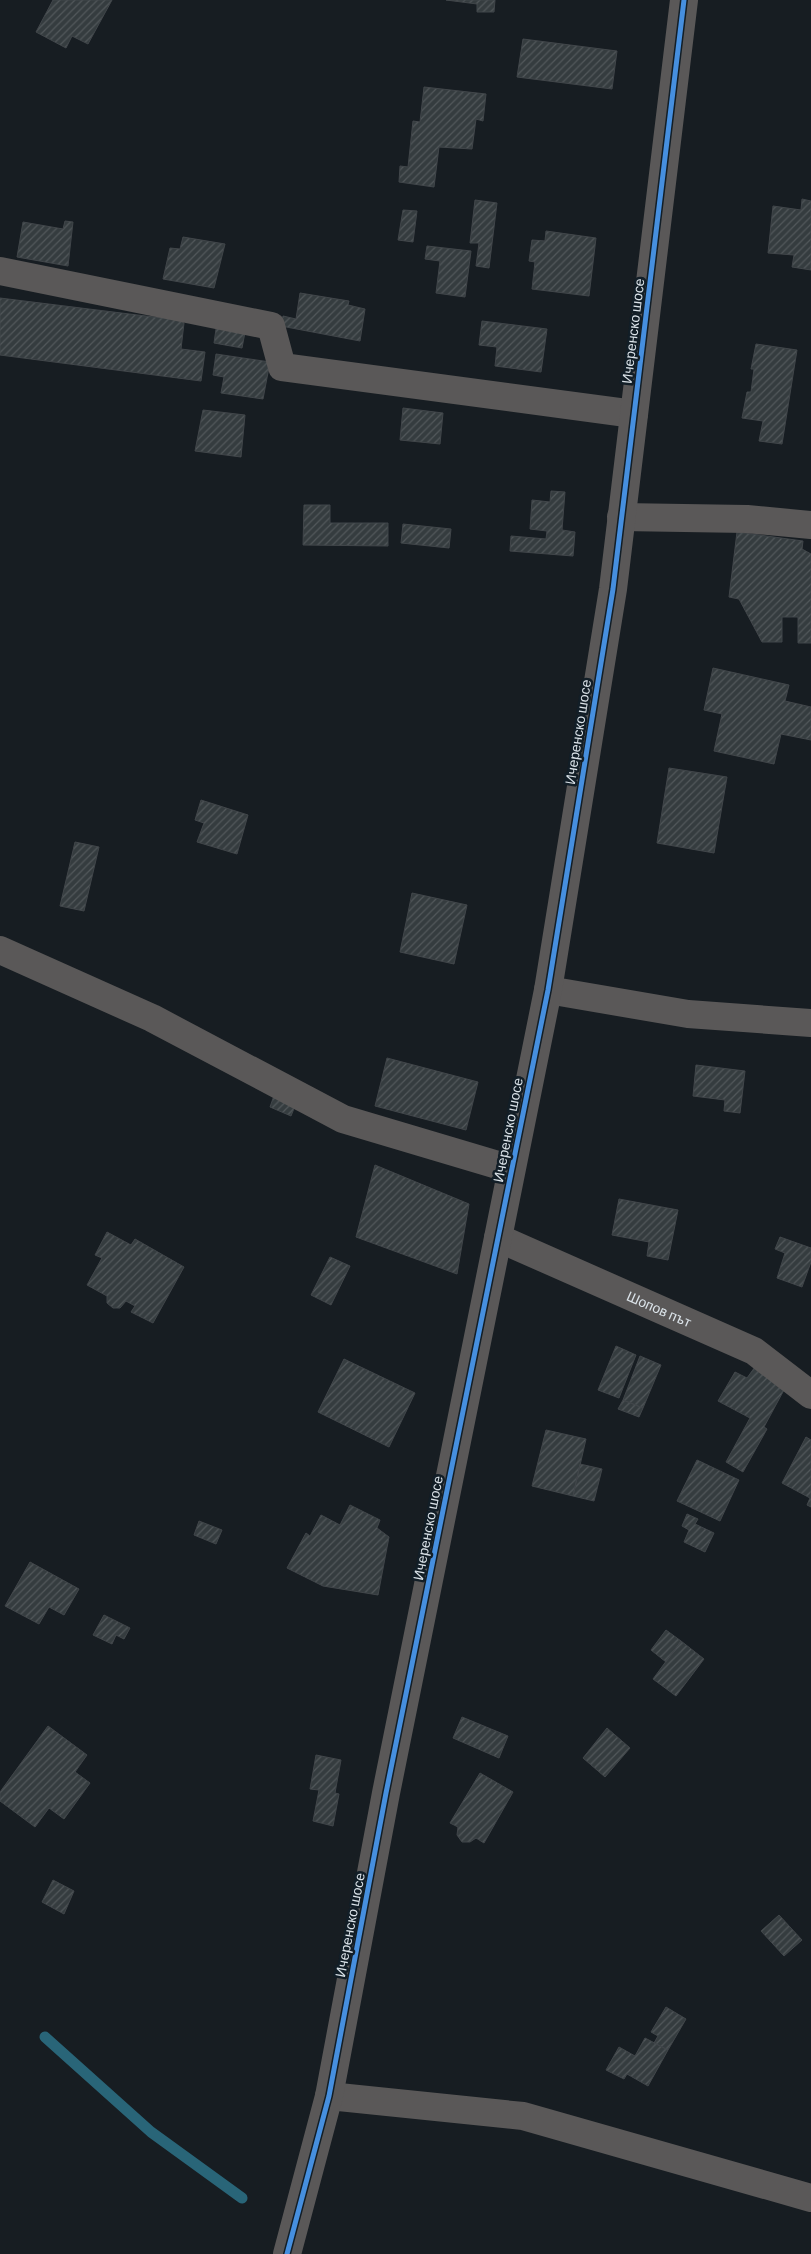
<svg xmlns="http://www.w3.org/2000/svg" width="811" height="2254" font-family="Barlow,sans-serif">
<defs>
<pattern id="building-hatch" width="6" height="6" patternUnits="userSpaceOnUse" patternTransform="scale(1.25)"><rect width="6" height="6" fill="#353c3f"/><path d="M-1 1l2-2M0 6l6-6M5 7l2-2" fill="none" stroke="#52585b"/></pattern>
</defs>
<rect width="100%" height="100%" fill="#171d22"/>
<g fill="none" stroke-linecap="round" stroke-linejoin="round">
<!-- stream -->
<path stroke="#296578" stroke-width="11" d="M45,2037L151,2132L242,2198"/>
</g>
<!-- building -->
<path fill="url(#building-hatch)" stroke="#41464a" d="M53,0H112L88,44L72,36L66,48L36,32Z
M446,0H495L494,12H477V4Z
M523,39L617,51L612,89L517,77Z
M424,87L486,94L483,121L476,119L472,149L439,147L434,187L399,182L400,166L408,167L413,121L420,122Z
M802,199L811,201V270L792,267L794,255L768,253L773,206L801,210Z
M475,200L497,203L489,268L476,266L479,243H470Z
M403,210L417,211L413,242L398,240Z
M65,221L73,222L68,266L17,257L23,222L63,229Z
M546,231L596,238L589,296L532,289L535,262L529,261L532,240L545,241Z
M183,237L225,244L214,288L163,279L170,248L180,249Z
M427,246L471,251L465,297L436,293L440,261L425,259Z
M300,293L349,301L348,305L365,309L360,341L281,326L283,316L296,319Z
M0,298L178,320L184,323L181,349L205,352L201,381L0,355Z
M482,321L547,329L541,372L495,366L497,347L479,345Z
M217,322L246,327L242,348L214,343Z
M756,344L797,350L782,444L759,441L763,421L742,418L747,392H751L754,369H751Z
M216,354L270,362L263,399L221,393L224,377L213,375Z
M403,408L443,413L440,444L400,440Z
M203,410L245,415L241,457L195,451Z
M551,491L565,492L562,530L575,532L573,556L510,551L511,536L546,539L547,531L530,529L532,500L550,502Z
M304,505H330V523H388V546L303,545Z
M403,524L451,529L449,548L401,543Z
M737,532L803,541L802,549L811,554V643H798V617H782V642H762L739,599L729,597Z
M713,668L789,685L785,701L811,707V740L781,734L774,764L714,751L722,714L704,710Z
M669,768L727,777L714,853L657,843Z
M201,800L248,815L237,854L197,842L204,823L195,820Z
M75,842L99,847L84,911L60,906Z
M412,893L467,905L454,964L400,952Z
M387,1058L478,1082L466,1130L375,1106Z
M696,1065L745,1071L740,1113L724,1111L725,1100L693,1096Z
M277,1087L299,1096L291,1116L270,1107Z
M375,1165L469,1204L457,1274L356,1237Z
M619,1199L678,1210L668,1260L647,1256L649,1242L612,1235Z
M107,1232L131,1245L135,1239L184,1267L153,1323L131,1312L135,1306L126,1301L120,1308H113L107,1303V1296L87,1285L102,1258L95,1255Z
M780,1237L811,1248V1262L802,1287L777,1278L785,1253L775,1249Z
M330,1257L350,1266L331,1305L311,1295Z
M616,1346L636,1355L619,1398L598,1390Z
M640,1356L661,1365L643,1408L623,1400Z
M344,1359L415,1393L389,1447L318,1412Z
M760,1360L791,1377L764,1427L767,1429L743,1472L726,1462L750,1418L718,1401L735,1372L747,1378Z
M623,1400L643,1408L639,1417L618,1409Z
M546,1430L586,1439L573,1496L532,1486Z
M806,1437L811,1440V1507L807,1505L810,1498L782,1483Z
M697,1460L739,1480L720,1521L677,1501Z
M580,1464L602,1469L594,1501L573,1496Z
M350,1505L380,1520L377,1528L389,1537L378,1595L323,1586L287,1568L306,1533L310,1536L321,1515L340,1525Z
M687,1514L698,1519L695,1524L714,1533L705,1552L684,1542L689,1530L682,1526Z
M199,1521L222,1530L216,1544L194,1535Z
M30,1562L79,1589L64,1615L49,1607L39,1624L5,1606Z
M104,1615L130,1628L124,1639L116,1635L112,1644L93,1635Z
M666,1630L681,1641L666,1662L651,1650Z
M681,1641L704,1659L676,1696L653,1679Z
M462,1717L508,1736L499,1758L453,1738Z
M48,1726L87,1755L75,1772L90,1783L64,1819L49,1808L35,1827L0,1801V1792Z
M607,1728L630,1748L605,1777L583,1758Z
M316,1755L341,1760L335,1793L339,1794L333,1826L313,1821L319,1790L310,1789Z
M480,1773L513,1792L484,1843L476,1838L470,1842H462L457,1835L458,1827L450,1823Z
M53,1880L74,1891L64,1914L42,1902Z
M779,1915L802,1940L784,1956L761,1931Z
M666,2007L686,2019L668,2050L654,2043L658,2036L651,2032Z
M645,2038L668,2050L648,2086L627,2074L624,2079L606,2070L619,2047L635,2056Z"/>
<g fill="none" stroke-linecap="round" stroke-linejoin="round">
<!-- minor -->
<g stroke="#5a5858" stroke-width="28">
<path d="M0,271L271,326L282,367L634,414"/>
<path d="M621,517L747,519L811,525"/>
<path d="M0,950L152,1018L343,1119L511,1169"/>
<path d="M548,990L688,1014L811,1023"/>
<path id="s1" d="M498,1238L754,1351L811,1395"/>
<path d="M329,2096L523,2116L811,2198"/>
<path d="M287,2254L329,2096L386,1793L548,990L613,589L684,0"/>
</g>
<defs>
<path id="cycleway" d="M287,2254L329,2096L386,1793L548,990L613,589L684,0"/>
</defs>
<!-- cycleway casing -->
<use href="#cycleway" stroke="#121e27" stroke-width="8"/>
<!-- cycleway -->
<use href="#cycleway" stroke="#468fdf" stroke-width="5"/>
</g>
<g text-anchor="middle" stroke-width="5" stroke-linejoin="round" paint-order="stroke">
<!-- street labels -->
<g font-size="14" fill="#dbe3e9" stroke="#121e27">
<text transform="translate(633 331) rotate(-83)" y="5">Ичеренско шосе</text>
<text transform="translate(578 732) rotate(-81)" y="5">Ичеренско шосе</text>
<text transform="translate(508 1130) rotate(-79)" y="5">Ичеренско шосе</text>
<text dy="5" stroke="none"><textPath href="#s1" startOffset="176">Шопов път</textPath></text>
<text transform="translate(428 1528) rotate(-79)" y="5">Ичеренско шосе</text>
<text transform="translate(350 1925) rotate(-79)" y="5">Ичеренско шосе</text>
</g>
</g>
</svg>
